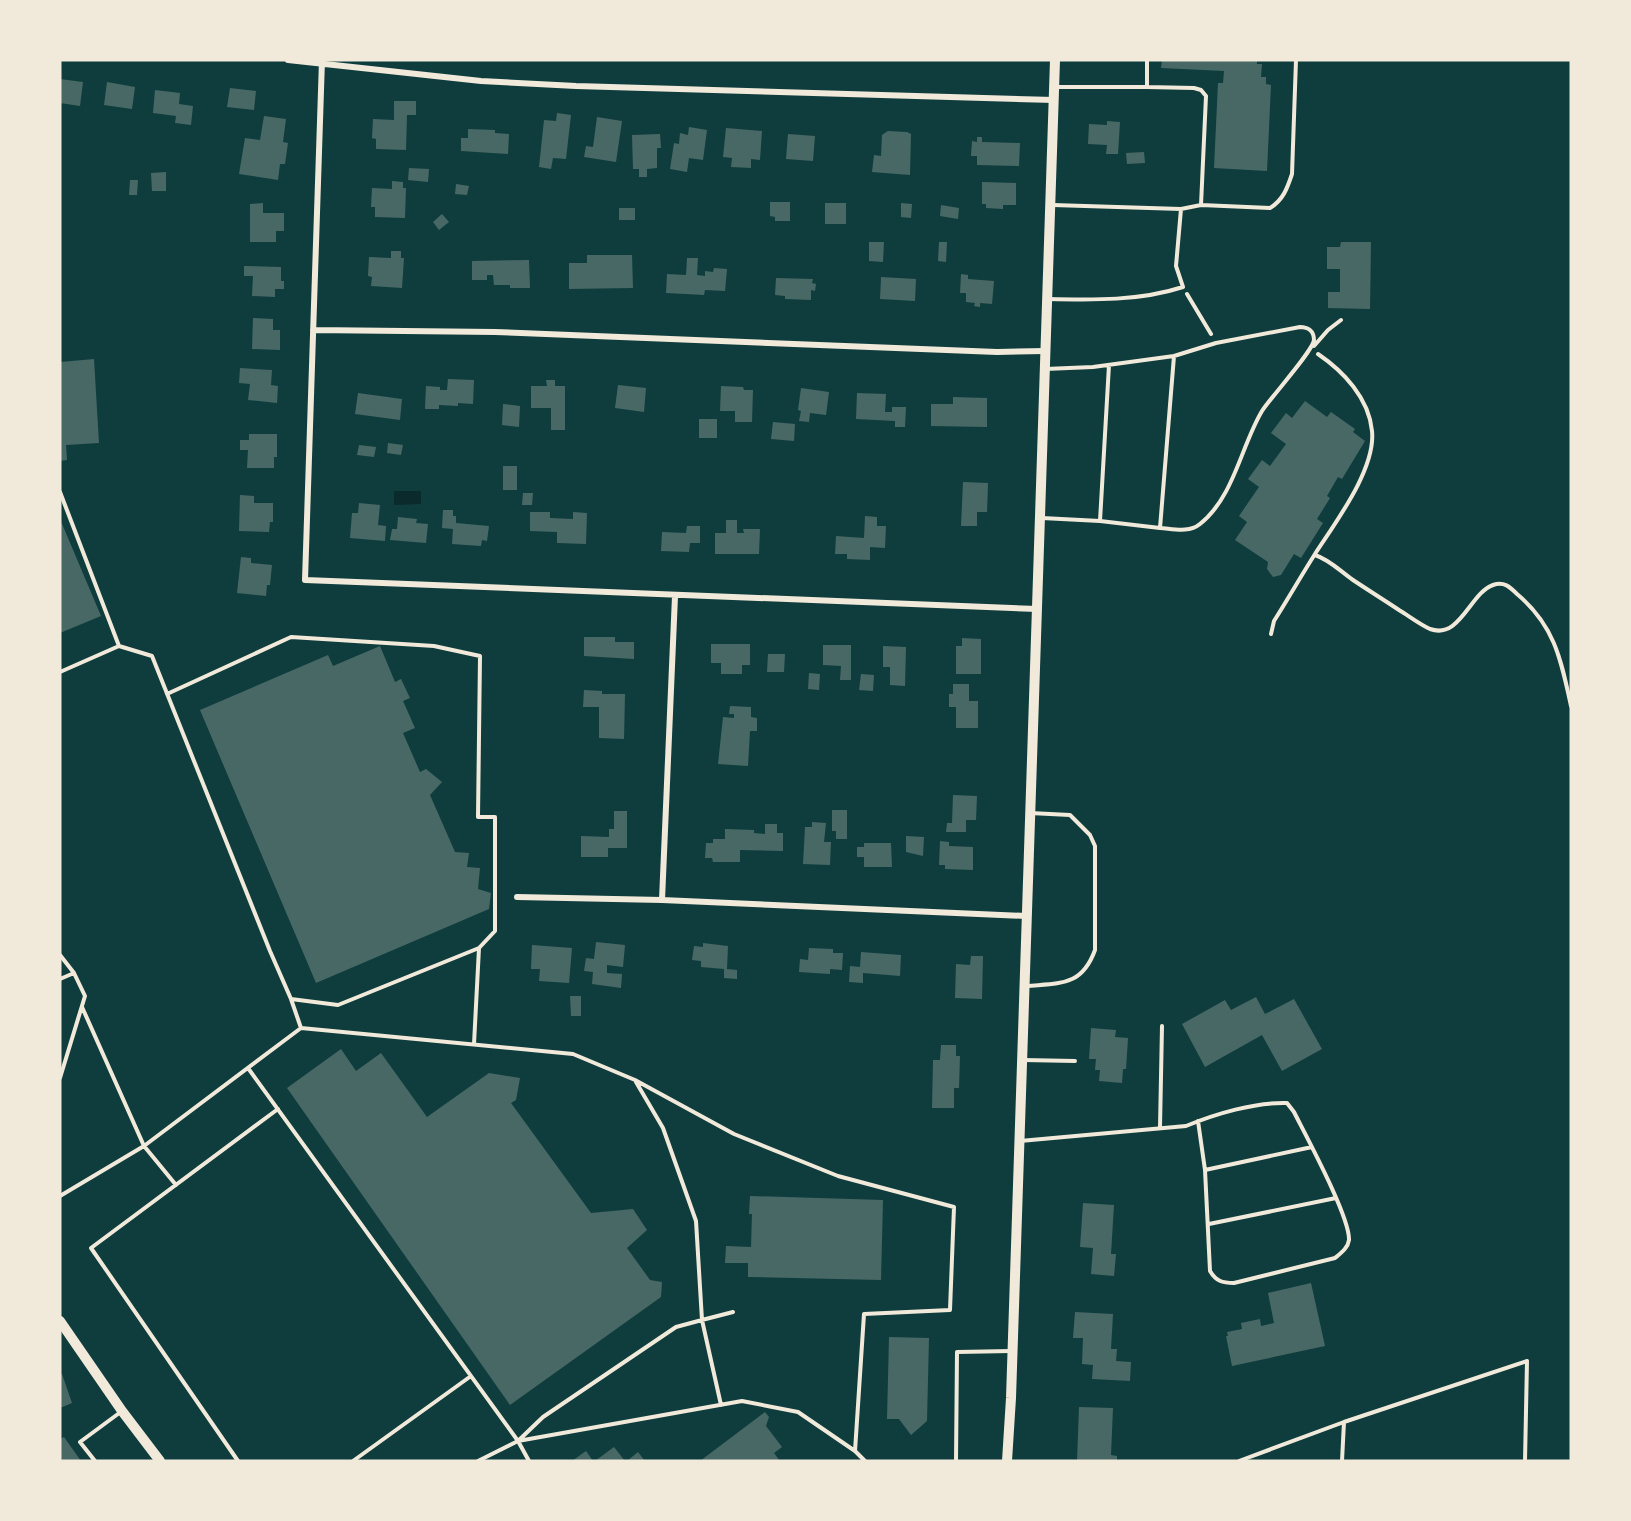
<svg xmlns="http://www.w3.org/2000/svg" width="1631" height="1521" font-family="Karla,sans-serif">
<rect width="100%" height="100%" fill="#0f3d3e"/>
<!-- water -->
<path fill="#0a2a2b" d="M394,491H421V504L394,505Z"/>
<!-- building -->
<path fill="#486865" d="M1162,60H1257V64H1262L1261,77H1266V84L1271,85L1267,171L1214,168L1218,83H1223L1224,71L1161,68Z
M60,79L83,82L80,106L60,103Z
M107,82L135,87L132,109L104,105Z
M230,88L256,91L254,110L227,107Z
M155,90L180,93L179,104L193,106L191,125L175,123L176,116L153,113Z
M394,101H416V115H407L406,150L376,149V139L372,138L373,119L394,120Z
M557,113L571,115L566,159L553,158L551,169L539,167L544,120L556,121Z
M264,116L286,119L283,142L288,143L285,164H280L278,180L239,174L245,138L260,140Z
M597,117L622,121L616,162L584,157L586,146L593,147Z
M1107,121L1120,122L1118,154H1106L1107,145L1088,144L1089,124L1107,125Z
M689,127L707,130L703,160L689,158L687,172L670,169L674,143L679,144L680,133L688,135Z
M726,128L762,131L760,160L751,159V168L731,167L732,158L723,157Z
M468,129L495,130V133L509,134L508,154L461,151V138H468Z
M888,131L907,132L911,134L910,175L872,172L874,155L881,156L882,135Z
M660,134L661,148H657V168L647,169V177H639V169H633L632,135Z
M788,134L815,136L813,161L786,159Z
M977,137H982V142L1020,143L1019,166L977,165V156H971L972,141L977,142Z
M1144,152L1145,163L1127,164L1126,153Z
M409,168L429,169L428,182L408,180Z
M166,172V191H152L151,173Z
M130,180H138L137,195H129Z
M392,181L403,182V188H406L405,218L375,217V207H371L372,188L392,189Z
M982,182L1016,183V205H1003V209L986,208V204H982Z
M456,184L469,186L467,195L455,194Z
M770,202H790V221H775V217L770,216Z
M263,203V213H284V231H276V242H250V204Z
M825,203H846V224H825Z
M901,203L912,204L911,218L901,217Z
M941,205L959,208L958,219L940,216Z
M619,208H635V220H619Z
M442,214L449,222L439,230L433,222Z
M869,242H884L883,262L869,261Z
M939,242H947L946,262L938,261Z
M1341,242H1371L1370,309L1328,308V292H1340V269H1327V247H1340Z
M391,251H401V258H404L402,288L371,286L372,277L368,276L369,257L391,258Z
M587,255H632L633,288L569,289V263H587Z
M687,258H698L697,275L705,276V271L713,272L714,268L727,269L725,291L705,290L704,295L666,293L667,274L686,275Z
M529,260L530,288H510V285H494L493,275H487V280H472V261Z
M244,266L281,267V281H284V289H275V297L252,296L253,276H244Z
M961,274L968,275V279L994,281L992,304L980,303V307L974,306L975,303L966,302V293H960Z
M881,277L916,279L915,301L880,299Z
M776,278L813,279L812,283L816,284L815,291L811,290V300L785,299V296L775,295Z
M253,318L273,319V330H280V350L252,349Z
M94,359L99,443L66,445L67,460L60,461V362Z
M240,368L272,370L271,385L278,386L277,403L248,400L250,384L239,383Z
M448,379L474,380L473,404L458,403V406L439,405V409H425L426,386L440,387V390H447Z
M546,380H555V386H565V430H551V408H531V386H547Z
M618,385L646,388L644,412L615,408Z
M721,386L743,387L744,390H753L752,422H735V411H720Z
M801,388L829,392L826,415L810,413L809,422L799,421L801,411L798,410Z
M358,393L402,399L400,420L355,414Z
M857,393L886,394L885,412H892V407H906L905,427H895V421L856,419Z
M953,397L987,398V427L931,426V404H953Z
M1305,401L1327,417L1331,412L1355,429L1353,432L1365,441L1342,479L1338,477L1327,496L1330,498L1317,519L1323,523L1301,558L1294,554L1281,575L1273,577L1267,569L1268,562L1235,540L1247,522L1239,516L1259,487L1248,479L1262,460L1270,466L1286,444L1271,433L1286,413L1292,418Z
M503,404L520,406L519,427L502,425Z
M699,419H717V438H699Z
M773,422L795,424L794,441L771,439Z
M249,434H277V457H274V468H247L248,450H240V440H249Z
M388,443L403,445L401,455L387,453Z
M359,445L376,447L374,457L357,455Z
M503,466H517V490H503Z
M963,482L988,483L987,512H977V526H961Z
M523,493H533L532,505H522Z
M240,495L254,496V503H273V522H270L269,532L239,531Z
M359,503L380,505L378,525L386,526L385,541L350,538L352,513H358Z
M443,510H453V516H456V523L489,526L487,541L482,540L481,546L452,544L453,529L442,528Z
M530,512H550V518L573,519V512L587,513L586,544L557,543V532L530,531Z
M865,516L877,517V526H886L885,548L870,547V560L847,559V554H835L836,536L864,538Z
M398,517L417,519L416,523L428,524L426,543L390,540L392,529H397Z
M60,519L101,616L60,633Z
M726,520H737V533H744L743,529H760L759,554H715V533H726Z
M687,526H700V543H690L689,552L661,551L662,532L686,533Z
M241,557L251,558V563L272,565L270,585H267L266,596L237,593Z
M584,637H615V642H634V659L584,656Z
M962,638L981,639V674H956V646H962Z
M711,644H750V665H742V674H721V663H711Z
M823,645H851V680H840L841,666L823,665Z
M380,646L395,682L401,679L410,698L403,701L415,728L403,733L420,772L426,769L442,782L430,795L455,852L469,853L467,867L480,868L478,889L491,893L489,909L316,983L200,710L328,655L333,666Z
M883,646L906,647L905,686L890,685V667H883Z
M768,654H785L784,672H767Z
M809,673L820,674L819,690L808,689Z
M861,674L874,675L873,691L859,690Z
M953,684H969V701H978V728H956V707H949V694H953Z
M584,690L602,691V694H625L624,739L599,738V707H583Z
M730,706L751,707V717L757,718V731H750L748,766L718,764L723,717L734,718V714H729Z
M953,795L977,796L976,820H966V832H946L947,823H952Z
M832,810H847V839H836V831H832Z
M614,811H627V848H608V857H581V836L609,837V829H614Z
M812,822L826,823L824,842H831L830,865L803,864L805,827H812Z
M765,824H777V833H783V851L740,850V862H713L712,858H705L706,843H713V839H725V829L754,830V833L765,834Z
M906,836L924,837L923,856L906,852Z
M940,841L949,842V846L973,847V870L945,869V865H939Z
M864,843H891L892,867H864V857H857V847H864Z
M596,942L625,945L623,967L607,965V973L622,974L621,988L592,984L593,972L584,971L586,958L594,959Z
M703,943L728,946L727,969L737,970V979L724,978V969L701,967V961L692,960L694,946L703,947Z
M532,945L572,948L569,983L539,981L540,969H531Z
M809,948L833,949V953H843L842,970L830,969V974L799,972L800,959L808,960Z
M861,952L901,955L900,976L863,973V983L849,982L850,966L860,967Z
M971,956H983L982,999L955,998L956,964L970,965Z
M570,996H581V1016H571Z
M1256,997L1265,1014L1294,999L1322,1049L1282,1071L1262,1035L1205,1067L1182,1024L1225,1000L1231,1010Z
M1091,1028L1116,1030L1115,1037L1128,1038L1126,1069H1123L1122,1083L1099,1081L1100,1070H1095L1096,1059H1089Z
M941,1045H956V1056H960L959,1088H954V1108H932L933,1060H940Z
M341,1049L356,1071L381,1053L427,1117L489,1073L520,1078L516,1100L511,1103L591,1213L633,1209L647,1230L627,1248L650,1280L662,1282L661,1297L510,1405L287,1088Z
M750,1196L883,1200L881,1280L748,1277V1263H725L726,1246L751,1247L752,1214H749Z
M1083,1203L1114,1205L1111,1254H1116L1114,1276L1091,1274L1093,1248L1080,1247Z
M1311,1283L1325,1346L1232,1366L1226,1336H1228L1227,1332L1242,1329L1241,1323L1260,1319L1261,1326L1274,1323L1268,1293Z
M1075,1312L1113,1314L1111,1349H1117L1116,1361L1131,1362L1130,1381L1092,1379L1093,1365L1082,1364L1083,1338H1073Z
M889,1337L929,1338L927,1421L911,1435L899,1419H887Z
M60,1374H62L72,1403L60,1408Z
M1079,1407L1113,1408L1111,1455L1117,1456V1461H1077Z
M765,1412L769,1417L766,1426L782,1447L774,1453L780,1461H700Z
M64,1437L81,1461H60V1439Z
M614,1447L625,1461H595Z
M586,1451L593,1461H572Z
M638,1452L645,1461H627Z"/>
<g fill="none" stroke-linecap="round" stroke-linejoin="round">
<!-- path -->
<path stroke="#f1e9da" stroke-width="4" d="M1187,294L1211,334
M1315,555C1330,560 1340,571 1353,580C1368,590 1384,600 1399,610C1409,616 1419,624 1430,629C1460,640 1470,593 1493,585C1504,581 1510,587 1517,594C1555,626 1561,660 1571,706
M1271,634L1274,621C1288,599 1301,576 1315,554C1335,523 1376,469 1372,431C1369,398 1343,371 1318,354"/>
<!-- service -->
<path stroke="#f1e9da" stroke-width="4" d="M1147,60V87L1194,88L1201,90L1206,96L1201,205
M1055,87H1147
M1053,205L1181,209L1201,205L1270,208C1283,200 1287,189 1292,174L1296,60
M1048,299C1094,300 1140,301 1183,287L1176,266L1181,209
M1314,346L1328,330L1341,320
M1045,369L1093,367L1174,356L1160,528C1174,529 1189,533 1200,524C1234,497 1241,446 1262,411C1271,397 1313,351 1314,340C1314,331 1308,327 1300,327L1216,343L1174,356
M60,492L119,646L152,656L270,951L291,999L301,1028
M1042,518L1100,521L1160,528
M1100,521L1109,365
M60,672L119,646
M167,694L291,637L434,646L480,656L478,817H495V931L479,948
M60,955L74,973L85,996L60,1078
M60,979L74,973
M1027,986C1061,983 1082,986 1095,950V846L1090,835L1070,815L1030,813
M291,999L338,1005L479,948L474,1044
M82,1007L144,1146L176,1185
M1023,1060L1075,1061
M248,1068L518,1441L529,1461
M1160,1127L1162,1026
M1020,1141L1186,1126C1215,1114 1255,1102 1287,1103L1294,1112C1306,1136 1350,1217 1349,1240C1348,1248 1341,1253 1335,1258L1234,1283C1222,1283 1216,1281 1210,1271L1205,1170L1198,1121
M1205,1170L1312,1147
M60,1196L144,1146L301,1028L573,1054L635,1080L734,1134L838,1176L954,1207L950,1310L864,1314L855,1451
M1209,1224L1336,1198
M721,1405L702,1320L733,1312
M1344,1422L1527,1361L1525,1461
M518,1441L543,1417L676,1327L702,1320L696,1221L663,1128L636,1082
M95,1461L80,1442L122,1411
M238,1461L91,1248L278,1109
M353,1461L471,1376
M478,1461L518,1441L742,1401L798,1412L855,1451L865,1461
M956,1461L957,1352L1011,1351
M1239,1461L1344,1422L1342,1461"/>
<!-- minor -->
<path stroke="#f1e9da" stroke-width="6" d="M288,60L481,81L576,86L1054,100
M322,60L305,580L1037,609
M313,330L495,332L997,352L1045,351
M517,897L662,900L1026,916
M662,900L675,596"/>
<!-- secondary -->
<path stroke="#f1e9da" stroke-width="10" d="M60,1321L122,1411L160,1461
M1007,1461L1011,1398L1055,60"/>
</g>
<!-- border -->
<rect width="1631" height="1521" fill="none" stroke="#f1e9da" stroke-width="123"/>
</svg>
